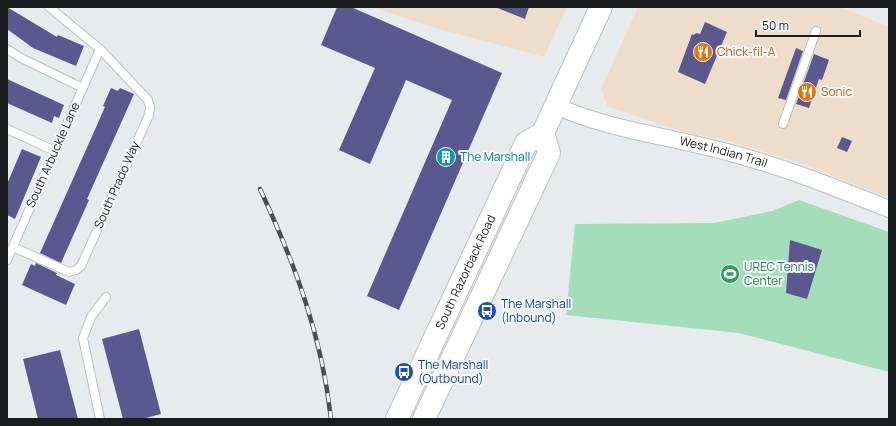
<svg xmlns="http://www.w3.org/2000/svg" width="896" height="426" font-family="Manrope,sans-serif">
<rect width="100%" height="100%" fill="#e8ebed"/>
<!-- commercial -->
<path fill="#efddcc" d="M371,7H567L544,57L432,27Z
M638,7H841L889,27V198L797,162L725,140L684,132L607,106L601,89Z"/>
<!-- green -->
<path fill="#a3ddb9" d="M799,200L889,232V372L739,333L566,315L575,224L714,223L772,211Z"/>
<!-- building -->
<path fill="#5a588e" d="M7,7L57,37L58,35L84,46L76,66L33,48L7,29Z
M337,7H351L502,73L399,310L367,296L452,100L406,80L370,164L339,150L375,68L321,45Z
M495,7H529L525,19Z
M705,22L727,32L705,84L678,72L692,34L694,35L696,33L700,34Z
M796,48L803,51L786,100L778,98Z
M814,54L829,60L822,80L819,79L809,108L796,104Z
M7,79L64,105L59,118L54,116L52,123L7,103Z
M111,88L118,91L120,88L134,94L87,199L89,200L61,263L40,253L105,107L103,106Z
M842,137L852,141L847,152L837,148Z
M22,149L41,157L15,219L7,215V184Z
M790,240L822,250L807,299L786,293Z
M36,263L57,273L56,275L75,284L66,305L22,285L31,264L35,266Z
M139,329L161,414L142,419H123L102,339Z
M60,350L78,419H38L23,359Z"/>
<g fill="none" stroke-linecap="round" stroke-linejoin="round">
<defs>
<path id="service" d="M7,49L21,58L83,88
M783,124L816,31
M7,129L55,151
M13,247L69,272L76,270L81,266L149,115L150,107L148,100L100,49L49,7
M7,260L100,49
M100,419L83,338L91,317L106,297"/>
<g id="minor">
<path id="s1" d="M556,106C612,131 675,137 734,154C787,168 838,189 889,209"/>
</g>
<g id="secondary">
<path id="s2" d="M397,419L526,143L543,133L601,7"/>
<path d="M424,419L549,153L543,133"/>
</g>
</defs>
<!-- service casing -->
<use href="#service" stroke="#bdc0c2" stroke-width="10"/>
<!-- minor casing -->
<use href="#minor" stroke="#bdc0c2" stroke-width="18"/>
<!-- secondary casing -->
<use href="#secondary" stroke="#bdc0c2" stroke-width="24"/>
<!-- service -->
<use href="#service" stroke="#fff" stroke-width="8"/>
<!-- minor -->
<use href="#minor" stroke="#fff" stroke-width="16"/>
<!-- secondary -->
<use href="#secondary" stroke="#fff" stroke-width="22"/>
<defs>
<path id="rail" d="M260,189C295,264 322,336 331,419"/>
</defs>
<!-- rail casing -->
<use href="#rail" stroke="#4c4d4e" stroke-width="4.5"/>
<!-- rail -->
<use href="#rail" stroke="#f5f8fb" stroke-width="3" stroke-dasharray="9" stroke-linecap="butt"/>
</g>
<!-- icons -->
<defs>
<symbol id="restaurant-disc" viewBox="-11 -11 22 22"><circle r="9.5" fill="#e8710a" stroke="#f5f8fb"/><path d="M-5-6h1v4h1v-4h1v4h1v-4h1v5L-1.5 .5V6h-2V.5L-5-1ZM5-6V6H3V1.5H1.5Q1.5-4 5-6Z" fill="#fff"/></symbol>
<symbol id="building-disc" viewBox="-11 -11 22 22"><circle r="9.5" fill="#0f9aa8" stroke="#f5f8fb"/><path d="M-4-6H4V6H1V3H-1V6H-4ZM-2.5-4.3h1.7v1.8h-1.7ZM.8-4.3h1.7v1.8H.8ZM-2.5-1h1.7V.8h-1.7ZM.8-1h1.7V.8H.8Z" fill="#fff"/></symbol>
<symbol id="stadium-disc" viewBox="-11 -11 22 22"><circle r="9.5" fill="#2e9e5b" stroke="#f5f8fb"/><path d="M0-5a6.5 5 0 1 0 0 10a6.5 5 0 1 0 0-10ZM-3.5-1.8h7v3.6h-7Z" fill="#fff"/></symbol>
<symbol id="bus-disc" viewBox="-11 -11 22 22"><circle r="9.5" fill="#1a4fb4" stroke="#f5f8fb"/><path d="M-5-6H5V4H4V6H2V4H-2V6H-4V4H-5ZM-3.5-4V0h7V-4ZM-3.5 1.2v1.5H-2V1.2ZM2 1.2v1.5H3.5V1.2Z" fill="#fff"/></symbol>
</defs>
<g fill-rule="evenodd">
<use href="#restaurant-disc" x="692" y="41" width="22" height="22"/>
<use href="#restaurant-disc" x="796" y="81" width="22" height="22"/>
<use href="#building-disc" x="435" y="146" width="22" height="22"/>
<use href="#stadium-disc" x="719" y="263" width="22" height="22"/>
<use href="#bus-disc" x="476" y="300" width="22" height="22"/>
<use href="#bus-disc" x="393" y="361" width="22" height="22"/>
</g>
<g text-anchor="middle" stroke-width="4" stroke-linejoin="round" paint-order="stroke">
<!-- food labels -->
<g font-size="12" fill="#c56008" stroke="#f5f8fb" text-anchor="start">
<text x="717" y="56">Chick-fil-A</text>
<text x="821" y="96">Sonic</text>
</g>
<!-- street labels -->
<g font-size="12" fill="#1b1c1d" stroke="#f5f8fb">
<text dy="4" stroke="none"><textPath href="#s1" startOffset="174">West Indian Trail</textPath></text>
<text transform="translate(53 155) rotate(-66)" y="4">South Arbuckle Lane</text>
<text transform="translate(117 185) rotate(-66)" y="4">South Prado Way</text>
<text dy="4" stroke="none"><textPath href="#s2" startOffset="162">South Razorback Road</textPath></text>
</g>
<!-- culture labels -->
<g font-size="12" fill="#0d838f" stroke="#f5f8fb" text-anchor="start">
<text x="460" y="161">The Marshall</text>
</g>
<!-- leisure labels -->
<g font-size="12" fill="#27864d" stroke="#f5f8fb" text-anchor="start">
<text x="744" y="271">UREC Tennis<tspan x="744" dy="14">Center</tspan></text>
</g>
<!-- transit labels -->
<g font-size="12" fill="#164399" stroke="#f5f8fb" text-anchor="start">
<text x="501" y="308">The Marshall<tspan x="501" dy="14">(Inbound)</tspan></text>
<text x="418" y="369">The Marshall<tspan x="418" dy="14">(Outbound)</tspan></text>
</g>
</g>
<!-- border -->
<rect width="896" height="426" fill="none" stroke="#1b1c1d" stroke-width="16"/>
<!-- scale -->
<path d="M756 30v6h104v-6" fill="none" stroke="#1b1c1d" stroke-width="2"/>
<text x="762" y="30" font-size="12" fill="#1b1c1d" stroke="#f5f8fb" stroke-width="3" paint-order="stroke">50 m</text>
</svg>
